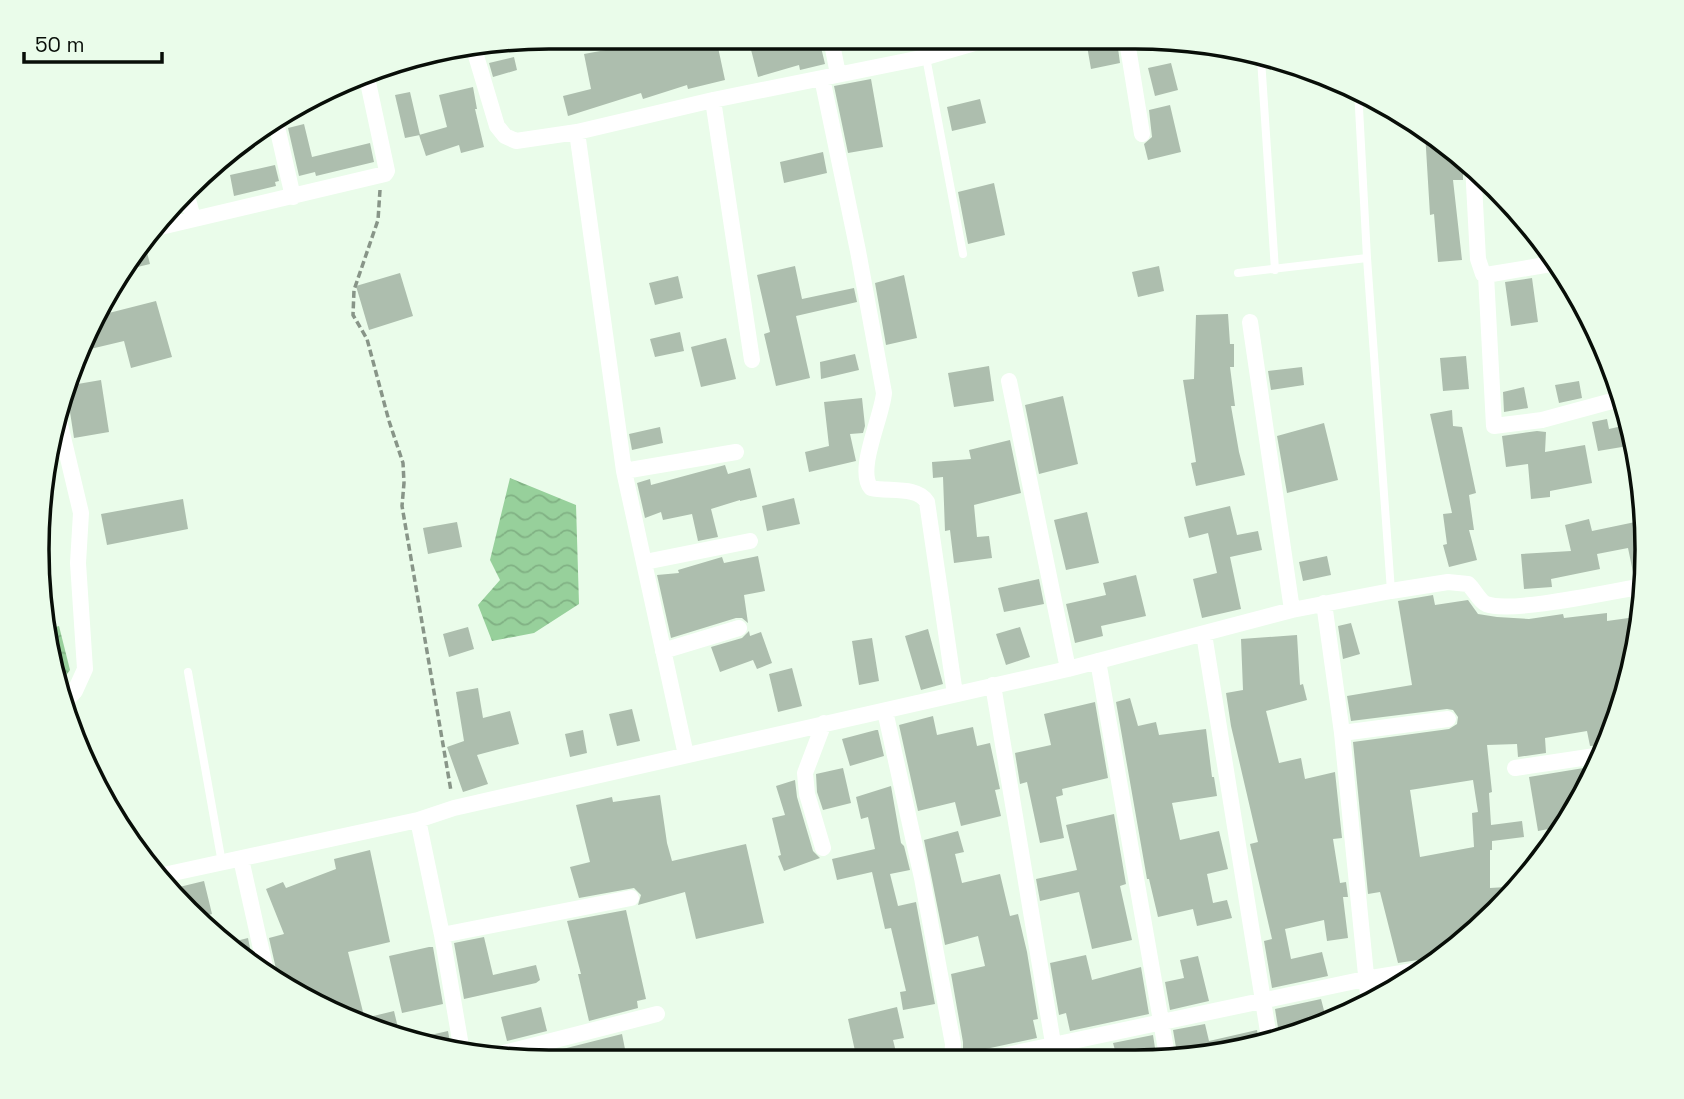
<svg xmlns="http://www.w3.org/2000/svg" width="1684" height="1099" font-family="'Space Grotesk',sans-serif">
<defs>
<pattern id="water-waves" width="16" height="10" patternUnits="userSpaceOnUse" patternTransform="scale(1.75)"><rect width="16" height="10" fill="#97d09b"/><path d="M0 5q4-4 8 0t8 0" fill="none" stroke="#81b184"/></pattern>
</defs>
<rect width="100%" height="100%" fill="#eafcea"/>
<!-- water -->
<path fill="url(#water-waves)" d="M510,478L576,505L579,604L534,633L492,641L478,605L500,580L490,560Z
M59,626L70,670L57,688L54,682L49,629Z"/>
<!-- building -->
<path fill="#adbeae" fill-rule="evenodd" d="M656,37L659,41L674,38H716L725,80L688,89L687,85L643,99L641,93L568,116L563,96L591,89L584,54L622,47Z
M748,38L819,39L825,64L800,70L799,65L758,77Z
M1086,40L1117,41L1120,63L1091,69Z
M514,57L517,70L493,77L489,63Z
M1171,63L1178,90L1155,96L1148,68Z
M871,79L883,147L848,153L834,86Z
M473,87L477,109H475L484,147L461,153L459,145L426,156L419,135L447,127L439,95Z
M410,92L420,135L405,138L395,95Z
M980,99L986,123L952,131L947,107Z
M1170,105L1181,152L1148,160L1144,144L1152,137L1149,110Z
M304,124L312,157L370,143L374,162L316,176L315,172L299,176L288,128Z
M1425,132L1465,159L1463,166V180H1453L1462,260L1438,262L1434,214L1430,215Z
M823,152L827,173L784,183L780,162Z
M275,165L279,181L275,182L276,186L234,196L230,175Z
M994,183L1005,235L968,244L958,192Z
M143,237L150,264L125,270Z
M795,266L802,299L854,288L857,302L796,316L810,378L776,386L764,334L770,332L757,275Z
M1159,266L1164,291L1138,297L1132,272Z
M400,273L413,316L369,330L356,286Z
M904,275L917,338L886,345L875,283Z
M678,276L683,298L655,305L649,283Z
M1532,278L1538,322L1511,326L1505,282Z
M156,301L172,357L131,368L124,341L82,351L101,315Z
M1228,314L1230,344H1234V367H1230L1235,406H1231L1239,452L1245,475L1196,486L1191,463L1196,462L1183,380L1194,379L1196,315Z
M680,332L684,351L655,357L650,339Z
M726,338L736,379L701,387L691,347Z
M855,354L859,370L821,379L820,362Z
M1466,356L1469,389L1443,391L1440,358Z
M989,366L994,401L954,407L948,373Z
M1302,367L1304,385L1271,390L1268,371Z
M101,380L109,432L74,438L66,386Z
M1579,381L1582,398L1559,403L1555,385Z
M1524,387L1528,408L1504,412L1503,392Z
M1063,396L1078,464L1039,474L1025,405Z
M862,398L865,426L863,433L850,434L856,461L809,472L805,452L829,446L824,402Z
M1452,410L1453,426L1462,427L1476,493L1469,495L1474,530H1469L1477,560L1449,567L1443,545L1447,544L1443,514L1452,513L1430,414Z
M1607,419L1609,429L1631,424L1634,445L1598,451L1592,422Z
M1324,423L1338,480L1287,493L1277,436Z
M660,427L663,443L632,450L629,434Z
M1537,431L1546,432L1545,452L1585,445L1592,483L1550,491V497L1531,499L1528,464L1506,467L1502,436Z
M1010,440L1021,493L974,505L977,537L989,536L992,558L954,563L950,530L945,531L943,477L933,478L932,462L971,459L969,450Z
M725,465L728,474L750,468L757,497L740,501V500L711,509L718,537L698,541L692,514L663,520L661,512L645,518L637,483L650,479L651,485Z
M794,498L800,524L767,531L762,506Z
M183,499L188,529L107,545L101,514Z
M1230,506L1237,535L1258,531L1262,550L1230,557L1241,609L1202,618L1193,579L1217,573L1208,533L1189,538L1184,517Z
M1087,512L1099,563L1066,570L1054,520Z
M1589,519L1592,531L1640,521L1645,545L1644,576L1634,577L1628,548L1597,554L1600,569L1551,579L1552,587L1524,589L1521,554L1571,551L1565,525Z
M457,522L462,547L428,554L423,528Z
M758,556L765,591L744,595L748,623L742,618H736L671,638L657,575L679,573L678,570L722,557L724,563Z
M1327,556L1331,575L1303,581L1299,562Z
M1136,575L1146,616L1101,626L1103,636L1075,643L1066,604L1106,595L1103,583Z
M1039,579L1044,604L1004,612L998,588Z
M1433,595L1435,605L1468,600L1478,614L1497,617L1529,619L1563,614L1564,618L1607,613V621L1643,616L1620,714L1606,745L1590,746L1587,731L1545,738L1546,753L1518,757L1517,744L1487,745L1492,792L1489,793L1491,825L1522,821L1524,837L1492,841V850H1490V888L1522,886L1446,957L1435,964L1425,959L1398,963L1380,892L1368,894L1353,742L1449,729L1457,724L1458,717L1453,710L1447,709L1351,721L1347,696L1412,685L1398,601ZM1473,780L1478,812L1472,813L1474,847L1420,857L1410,790Z
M1351,623L1360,654L1343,659L1338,626Z
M468,627L474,649L449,657L443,634Z
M1020,627L1030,657L1006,665L996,634Z
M928,629L943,684L921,690L905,636Z
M749,631L750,636L761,632L772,663L757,669L753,660L720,672L711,647L742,638Z
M1297,635L1300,685L1303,684L1307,700L1266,711L1279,763L1301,758L1305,779L1335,772L1342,838L1333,839L1340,883L1346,882L1348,897H1343L1348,938L1327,941L1324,920L1285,929L1291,959L1322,952L1328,976L1272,988L1264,941L1272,939L1250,844L1258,842L1231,726L1226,693L1243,690L1241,639Z
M872,638L879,681L859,685L852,641Z
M792,668L802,706L778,712L769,674Z
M478,688L483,718L510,711L519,744L477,755L488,784L463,792L447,747L464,741L456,692Z
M1130,698L1138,726L1156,722L1159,735L1206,729L1212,777H1214L1217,796L1172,803L1180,840L1219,831L1228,869L1207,874L1213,903L1227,900L1232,918L1197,926L1193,909L1158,917L1149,879H1147L1116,702Z
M1095,702L1108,778L1062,789L1063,795L1056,797L1064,838L1040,843L1027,782L1020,784L1015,753L1051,745L1044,714Z
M632,709L640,741L617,746L609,714Z
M933,716L937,735L973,727L977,746L990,743L1000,789L995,790L1001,816L961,826L955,802L918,811L899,725Z
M583,730L587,753L570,757L565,734Z
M876,730H878L884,756L850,766L842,739Z
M1596,766L1579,806L1564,826L1538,831L1529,777Z
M843,768L851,803L823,810L817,792L816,774Z
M795,780L797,797L813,851L820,858L784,871L778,856L781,855L772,818L785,815L776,786Z
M891,786L901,843L904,846L910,870L890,874L898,906L916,902L935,1004L903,1010L900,992L906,991L891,928L885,929L872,872L837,880L832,859L875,849L868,817L861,819L856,797Z
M660,795L667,843L672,861L746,844L764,923L696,939L685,892L638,905L641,895L634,888L579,898L570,867L590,862L576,805L612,797L613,802Z
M1114,814L1126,884L1120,886L1132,940L1092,949L1079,892L1040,901L1036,879L1077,870L1066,825Z
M958,831L964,852L955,854L962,883L1000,874L1010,916L1018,914L1027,952L1038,1019L1033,1020L1037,1038L981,1050L976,1053L971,1060H963V1042L951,974L985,966L978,936L945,945L924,840Z
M370,850L390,942L348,952L363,1012L346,1017L323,1010L274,977L276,969L269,938L284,934L266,889L283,882L286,888L336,869L334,859Z
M204,881L212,914L197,918L171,889Z
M626,910L646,999L637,1001L638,1008L589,1021L578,974H581L567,921Z
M484,937L493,975L536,965L540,980L536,983L464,999L454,943Z
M248,938L253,963L224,944Z
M429,947H433L443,1004L402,1013L389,956Z
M1086,955L1092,980L1141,967L1149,1014L1070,1031L1066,1013L1059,1015L1050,963Z
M1198,956L1209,1001L1170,1010L1165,982L1184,978L1180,960Z
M1321,999L1327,1022L1280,1040L1275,1009Z
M541,1007L547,1031L507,1041L501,1017Z
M897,1007L904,1038L893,1040L898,1060H857L848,1019Z
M394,1011L399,1032L357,1020Z
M1205,1024L1209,1041L1257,1030L1260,1046L1178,1059L1173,1030Z
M448,1031L451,1048L417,1038Z
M622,1034L627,1059L527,1058Z
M1153,1035L1157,1061H1118L1113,1043Z"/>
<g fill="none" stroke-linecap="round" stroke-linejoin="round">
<!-- path -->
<path stroke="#889588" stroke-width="3.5" stroke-dasharray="7 3.5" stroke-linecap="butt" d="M380,190L378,220L354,290L353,315L367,339L389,421L403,463L404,483L402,506L451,791"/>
<!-- lane -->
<path stroke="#fff" stroke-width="8" d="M926,57L963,254
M1261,59L1275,270
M1358,89L1367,258L1391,591
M1238,273L1367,258
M188,672L222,863"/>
<!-- street -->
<path stroke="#fff" stroke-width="16" d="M831,39L838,74
M598,41L620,37
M1127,41L1142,134
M474,49L497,126L505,136L516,141L577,132L713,100L926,57L985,40
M822,78L858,251L884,393C882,417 856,470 871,488C888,492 918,486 927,502L955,694
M713,100L752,360
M275,118L293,197
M577,132L624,471L686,755
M1473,165L1478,259L1483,274L1486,275L1494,426L1542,420L1623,398
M187,196L193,218
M152,229L385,174L387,171L366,73
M1486,275L1557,263
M1250,322L1292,610
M1009,381L1068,669
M58,416L81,513L78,563L85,669L75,691L64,703
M624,471L736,452
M645,562L750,541
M1324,603L1342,733L1369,1005
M1204,634L1270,1044
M663,651L739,628
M1098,661L1168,1061
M993,685L1056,1061
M885,711L922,878L953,1044L952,1060
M1342,733L1448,719
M1515,768L1602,755
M418,820L442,935L462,1052
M823,848L807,794L805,773L824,723
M241,859L266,971
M159,876L418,820L454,808L1068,669L1292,610L1391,591L1448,582L1468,584C1474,589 1479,601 1486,604C1511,614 1613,591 1644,586
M442,935L631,898
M484,1058L657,1014
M983,1060L1365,979L1426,969"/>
</g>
<!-- crop -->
<path d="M0 0H1684V1099H0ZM549 49H1135A500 500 0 0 1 1635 549V550A500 500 0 0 1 1135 1050H549A500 500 0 0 1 49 550V549A500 500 0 0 1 549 49Z" fill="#eafcea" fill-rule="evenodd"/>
<path fill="none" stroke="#080e08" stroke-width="3.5" d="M549 49H1135A500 500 0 0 1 1635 549V550A500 500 0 0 1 1135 1050H549A500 500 0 0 1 49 550V549A500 500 0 0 1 549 49Z"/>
<!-- scale -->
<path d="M24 52v10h138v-10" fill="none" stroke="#080e08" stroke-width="3.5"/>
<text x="35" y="52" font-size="21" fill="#080e08" stroke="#eafcea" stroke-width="5" paint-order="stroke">50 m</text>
</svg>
